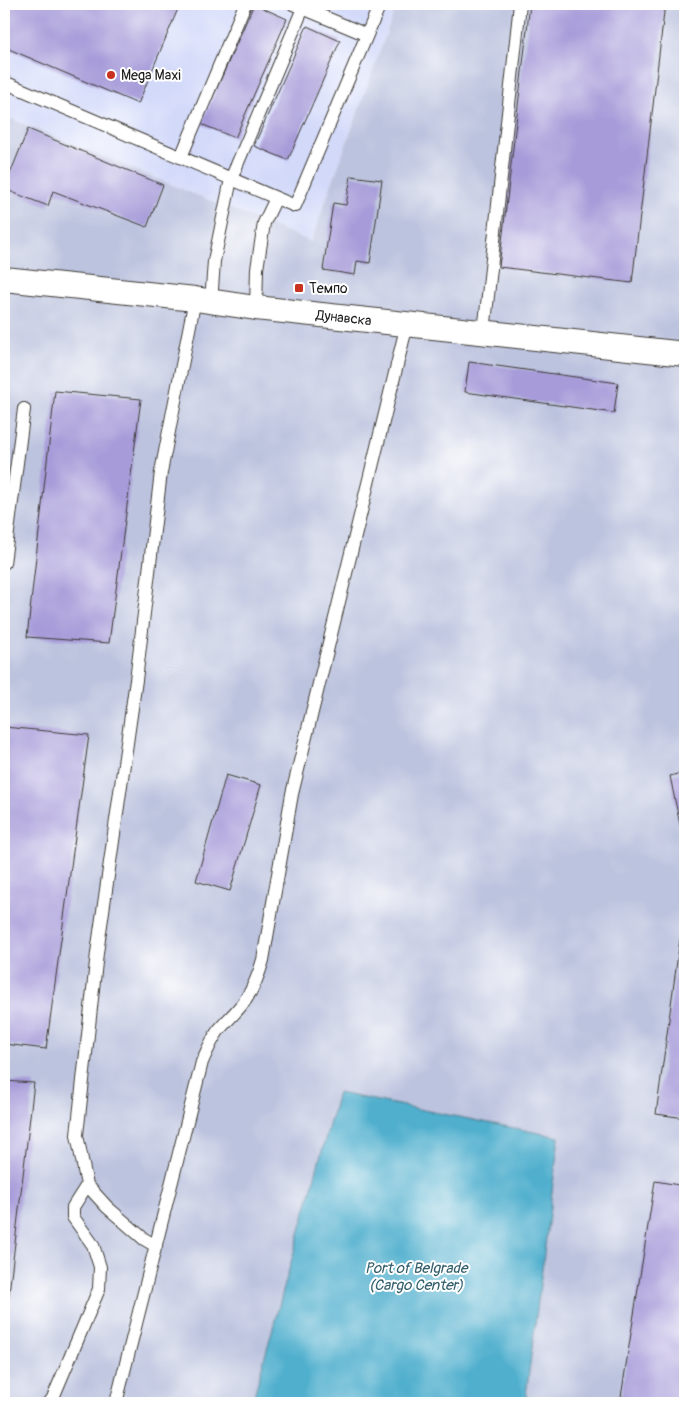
<svg xmlns="http://www.w3.org/2000/svg" width="689" height="1407" font-family="Pangolin,sans-serif">
<rect width="100%" height="100%" fill="#fff"/>
<filter id="ink" filterUnits="userSpaceOnUse"><feTurbulence type="fractalNoise" baseFrequency=".02" numOctaves="2"/><feDisplacementMap in="SourceGraphic" scale="10" xChannelSelector="R" yChannelSelector="G"/><feConvolveMatrix kernelMatrix="1 2 1 2 8 2 1 2 1" color-interpolation-filters="sRGB"/></filter>
<filter id="wash" filterUnits="userSpaceOnUse"><feTurbulence type="fractalNoise" baseFrequency=".0096" numOctaves="4" result="noise"/><feDisplacementMap in="SourceGraphic" scale="20" xChannelSelector="R" yChannelSelector="G"/><feGaussianBlur stdDeviation="1.12" result="paint"/><feColorMatrix in="noise" values="0 0 0 0 0 0 0 0 0 0 0 0 0 0 0 0 0 1.4 0 .05"/><feComposite in="paint" operator="in"/></filter>
<g filter="url(#wash)">
<rect width="100%" height="100%" fill="#f0dcbb"/>
<!-- built -->
<path fill="#d2d9f9" d="M4,4H397L311,242L4,116Z"/>
<!-- industrial -->
<path fill="#bcc3de" d="M397,4H685V1403H4V116L311,242Z"/>
<!-- water -->
<path fill="#4fafcd" stroke="#366674" d="M338,1093L559,1137L525,1403H252Z"/>
<g id="blocks">
<!-- building -->
<path fill="#a79cd9" d="M4,4H180L138,104L4,47Z
M254,4L287,19L235,138L201,124Z
M345,4H359L357,9Z
M530,4H665L632,283L499,267Z
M307,26L340,41L288,160L254,146Z
M28,129L163,185L147,227L53,191L48,206L4,189Z
M351,176L382,180L370,263L357,261L355,275L323,270L333,203L346,205Z
M469,362L618,383L614,413L465,392Z
M55,391L141,399L109,643L27,637Z
M4,727L89,735L46,1049L4,1044Z
M685,772V844H684L670,776Z
M226,775L261,785L230,891L196,881Z
M684,910H685V1118L656,1114Z
M4,1081L34,1083L5,1327H4Z
M655,1181L685,1186V1403H661L621,1397Z"/>
</g>
</g>
<g filter="url(#ink)">
<use href="#blocks" fill-opacity="0" stroke="#3c3934" stroke-width="1"/>
<g fill="none" stroke-linecap="round" stroke-linejoin="round">
<defs>
<path id="lane" d="M293,4L367,35
M4,82L295,206L380,4
M181,157L245,4
M211,303L214,261L231,179L303,8
M256,308L257,269L264,223L276,198
M484,332L520,4
M4,563L24,409
M156,1246L144,1239L107,1207L87,1185L77,1135L97,953L136,680L161,472L195,299
M48,1403L52,1400L99,1289L100,1267L93,1245L73,1217V1207L87,1185
M116,1403L202,1062C207,1051 211,1041 218,1031C227,1020 238,1011 246,999C254,987 259,974 263,960L292,794L407,324"/>
<g id="street">
<path id="s1" d="M4,279L195,299L256,308L685,354"/>
</g>
</defs>
<!-- lane casing -->
<use href="#lane" stroke="#3c3934" stroke-width="14"/>
<!-- street casing -->
<use href="#street" stroke="#3c3934" stroke-width="26"/>
<!-- lane -->
<use href="#lane" stroke="#fff" stroke-width="12"/>
<!-- street -->
<use href="#street" stroke="#fff" stroke-width="24"/>
</g>
</g>
<!-- markers -->
<g fill="#c8321e" stroke="#fff" stroke-width="2">
<circle cx="111" cy="75" r="5"/>
<rect x="294" y="283" width="10" height="10" rx="2.5"/>
</g>
<g text-anchor="middle" stroke-width="4" stroke-linejoin="round" paint-order="stroke">
<!-- poi labels -->
<g font-size="14" fill="#1c1c1c" stroke="#fff" text-anchor="start">
<text x="121" y="80">Mega Maxi</text>
<text x="309" y="293">Темпо</text>
</g>
<!-- street labels -->
<g font-size="14" fill="#1c1c1c" stroke="#fff">
<text dy="5" stroke="none"><textPath href="#s1" startOffset="342">Дунавска</textPath></text>
</g>
<!-- water labels -->
<g font-size="15" font-style="italic" fill="#335e6c" stroke="#fff">
<text x="416" y="1273">Port of Belgrade<tspan x="416" dy="17">(Cargo Center)</tspan></text>
</g>
</g>
<!-- margin -->
<rect width="689" height="1407" fill="none" stroke="#fff" stroke-width="20"/>
</svg>
